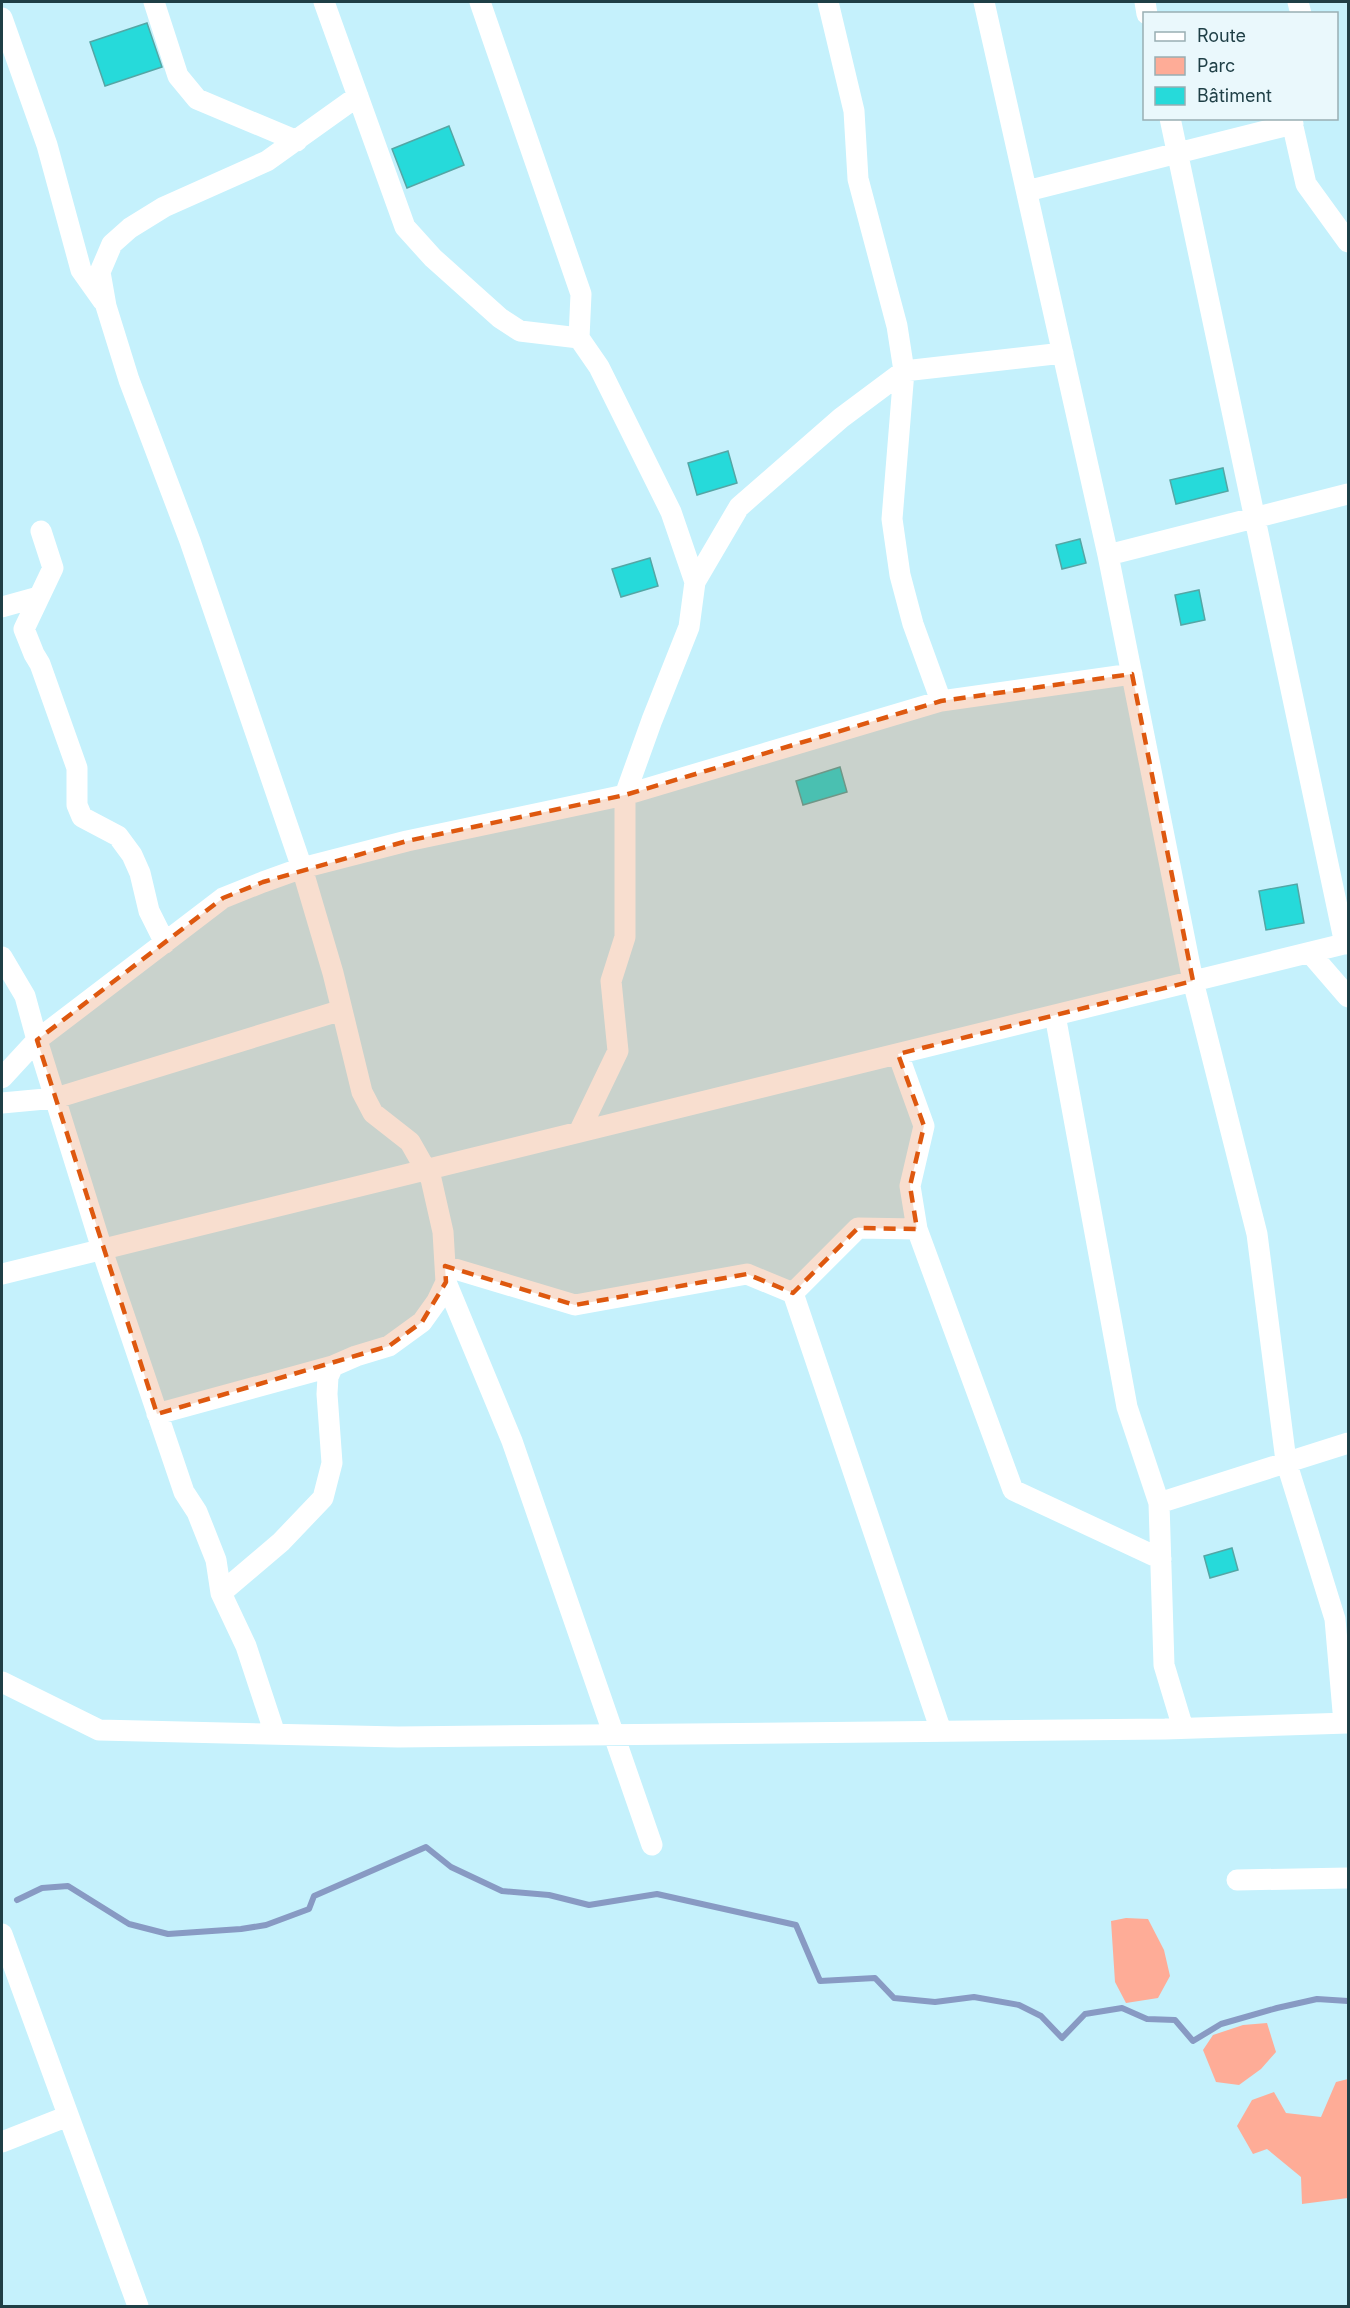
<svg xmlns="http://www.w3.org/2000/svg" width="1350" height="2308" font-family="Inter,sans-serif">
<rect width="100%" height="100%" fill="#c5f1fc"/>
<!-- green -->
<path fill="#feac97" d="M1126,1918L1148,1919L1164,1950L1170,1976L1158,1998L1126,2003L1115,1982L1111,1921Z
M1267,2023L1276,2052L1261,2069L1239,2085L1216,2082L1203,2050L1213,2035L1243,2025Z
M1348,2079V2198L1302,2204L1301,2177L1267,2149L1253,2154L1237,2126L1252,2100L1274,2092L1286,2113L1321,2117L1336,2082Z"/>
<g fill="none" stroke-linecap="round" stroke-linejoin="round">
<!-- stream -->
<path stroke="#889ac3" stroke-width="6" d="M17,1900L42,1888L68,1886L129,1924L168,1934L241,1929L266,1925L309,1909L314,1896L426,1847L451,1867L502,1891L549,1895L589,1905L657,1894L796,1925L820,1981L875,1978L894,1998L935,2002L974,1997L1019,2005L1041,2016L1062,2038L1085,2014L1122,2008L1147,2019L1175,2020L1193,2041L1221,2024L1277,2008L1317,1999L1348,2001"/>
</g>
<!-- building -->
<path fill="#26dada" stroke="#54a6a5" stroke-width="1.5" d="M147,23L162,67L105,86L90,42Z
M449,126L464,165L407,188L392,149Z
M728,451L737,483L697,495L688,463Z
M1223,468L1228,491L1176,504L1170,480Z
M1080,539L1086,563L1062,569L1056,545Z
M650,558L658,586L621,597L612,569Z
M1199,590L1205,620L1181,625L1175,595Z
M840,767L847,792L803,805L796,781Z
M1297,884L1304,923L1266,930L1259,891Z
M1232,1548L1238,1570L1210,1578L1204,1556Z"/>
<g fill="none" stroke-linecap="round" stroke-linejoin="round">
<!-- minor -->
<path stroke="#fff" stroke-width="21" d="M154,2L178,76L197,99L297,141
M324,2L405,227L433,258L500,318L520,331L579,338
M480,2L581,294L579,338L599,367L671,512L695,582
M828,2L854,111L858,179L897,326L904,371L892,519L900,575L913,624L941,701
M984,2L1108,555L1193,981L1257,1234L1286,1461L1335,1619L1344,1723
M1145,2L1147,14
M1298,2L1301,14
M2,18L47,145L81,270L103,301
M358,96L267,161L164,207L130,228L112,244L100,272L106,306L129,380L190,541L302,868L333,973L362,1092L373,1113L410,1142L431,1179L443,1232L446,1282L512,1441L652,1845
M1170,118L1345,944
M1291,118L1306,184L1348,242
M1027,191L1293,124
M41,531L53,568L24,629L34,654L40,664L77,768V805L82,817L118,836L132,855L140,873L149,911L165,943
M1108,555L1348,494
M2,607L38,597
M1310,953L1348,997
M2,957L25,996L37,1040L106,1262L184,1492L197,1512L216,1560L221,1593L246,1646L275,1734
M1055,1015L1127,1407L1159,1503L1164,1665L1183,1728
M898,1054L924,1126L910,1186L917,1229L1013,1490L1161,1559
M2,1078L37,1040L223,898L263,882L302,868L407,841L625,795L941,701L1132,674
M2,1103L56,1098L342,1010
M579,1132L618,1051L611,981L625,937V795L652,720L689,627L695,582L739,507L841,418L904,371L1063,353
M445,1266L575,1305L747,1274L793,1293L858,1228L917,1229
M2,1274L1348,943
M793,1293L941,1731
M157,1414L333,1366L356,1356L389,1346L422,1322L437,1301L446,1282
M1159,1503L1348,1443
M221,1593L281,1542L323,1498L332,1463L327,1394L328,1377L333,1366
M2,1682L99,1730L398,1737L1165,1729L1348,1723
M1237,1880L1348,1878
M2,1934L138,2306
M2,2142L68,2116"/>
</g>
<!-- marked area -->
<path fill="#de580f" fill-opacity="0.2" stroke="#de580f" stroke-width="4.5" stroke-dasharray="12 8" stroke-linejoin="round" d="M1132,674L1193,981L898,1054L924,1126L910,1186L917,1229L858,1228L793,1293L747,1274L575,1305L445,1266L446,1282L422,1322L389,1346L157,1414L37,1040L223,898L263,882L407,841L625,795L941,701Z"/>
<!-- border -->
<rect width="1350" height="2308" fill="none" stroke="#1f3f46" stroke-width="6"/>
<!-- legend -->
<rect x="1143" y="12" width="195" height="108" fill="#eaf8fc" stroke="#99aeb3" stroke-width="1.5"/>
<rect x="1155" y="32" width="30" height="9" fill="#ffffff" stroke="#99aeb3" stroke-width="1.5"/>
<text x="1197" y="42" font-size="18" fill="#1f3f46">Route</text>
<rect x="1155" y="57" width="30" height="18" fill="#feac97" stroke="#99aeb3" stroke-width="1.5"/>
<text x="1197" y="72" font-size="18" fill="#1f3f46">Parc</text>
<rect x="1155" y="87" width="30" height="18" fill="#26dada" stroke="#99aeb3" stroke-width="1.5"/>
<text x="1197" y="102" font-size="18" fill="#1f3f46">Bâtiment</text>
</svg>
